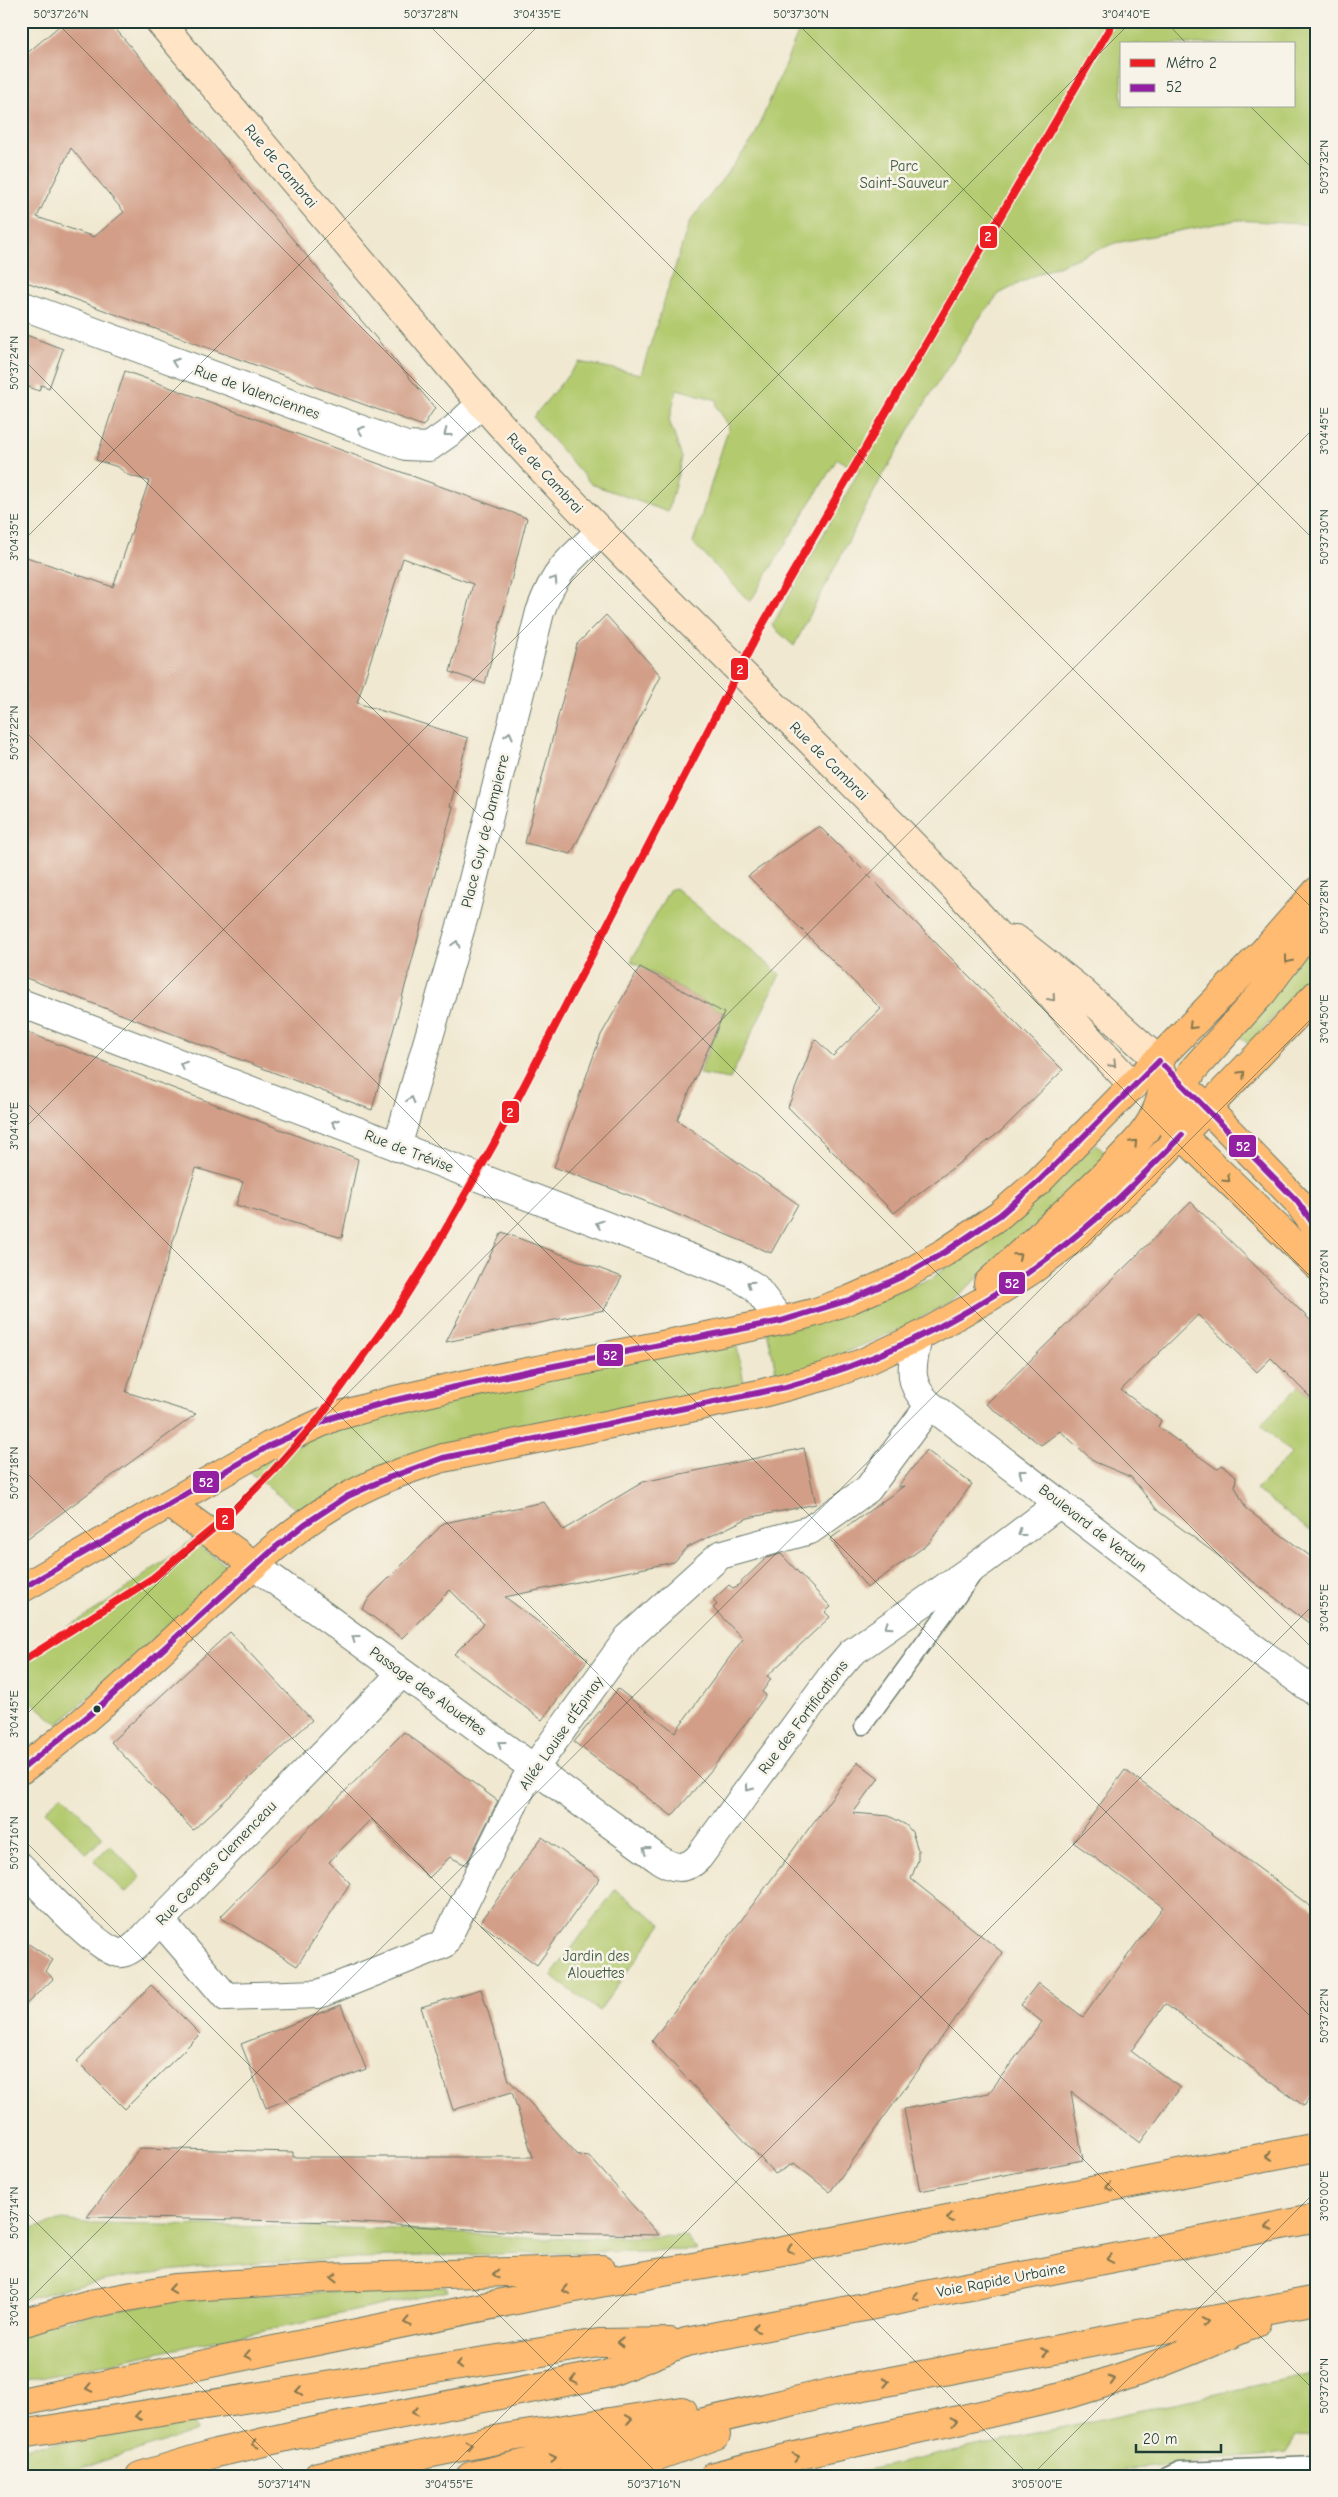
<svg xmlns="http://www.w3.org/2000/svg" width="1338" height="2497" font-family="'Comic Neue',sans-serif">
<rect width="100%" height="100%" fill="#f7f3e8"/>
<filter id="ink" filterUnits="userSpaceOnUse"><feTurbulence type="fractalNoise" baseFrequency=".02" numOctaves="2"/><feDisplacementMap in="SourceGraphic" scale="10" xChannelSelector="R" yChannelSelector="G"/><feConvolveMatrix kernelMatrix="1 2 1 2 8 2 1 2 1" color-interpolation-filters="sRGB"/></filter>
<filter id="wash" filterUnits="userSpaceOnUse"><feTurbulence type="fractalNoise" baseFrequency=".0096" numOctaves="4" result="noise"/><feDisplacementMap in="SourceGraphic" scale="20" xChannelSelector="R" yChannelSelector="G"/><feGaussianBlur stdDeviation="1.12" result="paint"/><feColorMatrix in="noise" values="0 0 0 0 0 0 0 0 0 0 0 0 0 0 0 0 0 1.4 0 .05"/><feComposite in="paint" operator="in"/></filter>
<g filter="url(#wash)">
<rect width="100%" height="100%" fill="#f0e8d0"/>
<!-- green -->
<path fill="#b3ca6e" stroke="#698451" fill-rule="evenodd" d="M803,21H1317V225L1237,220L1115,243L1035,275L999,294L978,320L928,398L879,482L794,646L772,626L859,471L837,459L750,602L693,543L729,426L716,406L717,400L677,389L669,420L682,458L668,512L591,484L533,417L579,362L641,374L689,223L754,138ZM1122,44H1294V106H1122Z
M675,888L780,974L730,1079L699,1074L724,1013L631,961L669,890Z
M1317,938V967L1249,1045L1237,1034Z
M1096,1144L1108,1156L991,1267L951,1301L899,1330L778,1380L767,1331L881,1298L932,1278L1026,1210Z
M735,1337L745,1388L621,1410L301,1513L248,1471L323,1431L375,1413Z
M1299,1386L1317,1404V1536L1256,1490L1291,1454L1261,1424Z
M192,1540L227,1566L223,1577L58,1724L21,1693V1660L25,1654L111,1600Z
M62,1794L103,1837L87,1854L45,1811Z
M110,1845L141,1877L125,1893L94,1861Z
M615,1890L662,1924L599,2011L551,1976Z
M63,2220L93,2224L398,2229L541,2239L686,2236L697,2250C585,2252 473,2254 361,2258C246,2263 131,2267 21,2301V2232Z
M446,2286L448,2291L21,2382V2335L51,2323L170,2300Z
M1317,2372V2435L1296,2437L1286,2453L1123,2470L1120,2476H839Z
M194,2423L197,2431L56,2476H21V2448Z"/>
<g id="blocks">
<!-- building -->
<path fill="#d29e87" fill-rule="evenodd" d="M65,21H109L435,408L423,426L21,280V64L25,55ZM71,148L124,212L94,237L37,217Z
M21,333L63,349L49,388L41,385L39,391L21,384Z
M125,371L527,518L485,684L450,672L473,584L403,558L357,703L468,738L450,806L453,807L372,1110L21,976V555L113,587L149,481L128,475L118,467L96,460Z
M606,615L661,676L571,854L525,843L577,644Z
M819,826L1063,1070L1001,1131L894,1213L788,1107L815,1039L833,1056L881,1009L748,876Z
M640,967L724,1013L677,1120L798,1204L771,1253L642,1200L554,1167L601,1035Z
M21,1030L358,1159L342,1238L236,1205L243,1182L196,1168L126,1392L196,1414L21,1543Z
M1191,1202L1317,1327V1404L1271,1358L1257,1372L1198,1315L1121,1390L1161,1420L1158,1427L1217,1469L1222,1465L1236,1476L1235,1486L1246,1509L1317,1561V1629L1158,1511L1131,1477L1095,1462L1060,1431L1041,1445L986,1404Z
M502,1232L622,1277L604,1310L446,1342Z
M804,1448L816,1504L748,1518L688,1547L674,1562L505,1597L588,1659L542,1720L454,1654L484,1624L450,1590L402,1638L362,1609L370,1597L444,1523L544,1502L563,1530L643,1482Z
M926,1450L972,1484L928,1544L867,1588L830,1539L904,1486L898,1487Z
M781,1554L831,1607L825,1612L830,1617L767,1676L771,1679L762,1692L766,1695L713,1768L672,1816L574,1742L618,1689L675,1732L743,1639L713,1608L717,1605L713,1600L729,1585L734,1589L766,1558Z
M230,1632L312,1720L193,1830L111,1742Z
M404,1732L498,1801L466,1865L450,1857L429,1878L371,1819L329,1862L350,1883L297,1966L220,1917Z
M858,1762L879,1778L853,1813L889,1816L906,1825L912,1832L918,1850V1860L911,1879L1003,1953L830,2192L794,2163L775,2174L652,2041Z
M1125,1770L1317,1911V2088L1304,2106L1165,2004L1131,2051L1180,2088L1140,2143L1071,2092L1083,2160L920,2191L904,2109L989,2093L1042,2022L1021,2005L1038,1983L1083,2017L1163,1907L1073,1842Z
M542,1837L600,1878L537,1965L480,1923Z
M21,1939L53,1960L46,1971L53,1979L21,2009Z
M151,1985L200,2034L125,2109L77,2061Z
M481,1989L509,2080L578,2155L589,2156L659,2235L540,2233L342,2222L87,2217L140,2148L293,2152V2157H533L512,2092L453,2110L421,2007Z
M341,2005L366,2069L266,2108L241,2044Z"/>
</g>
</g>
<g filter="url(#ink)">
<use href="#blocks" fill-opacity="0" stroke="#68796b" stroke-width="1"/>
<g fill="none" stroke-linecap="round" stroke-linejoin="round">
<defs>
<path id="lane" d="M863,1726L971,1578
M1167,2476L1180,2470L1317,2465"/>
<path id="street" d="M21,305L406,446L429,447L453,430L481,404
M21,1003L735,1275L755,1287L781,1321
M397,1147L464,916L540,612C554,572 569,559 600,532
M918,1337C912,1365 906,1384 930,1405L1187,1600L1317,1693
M254,1565L657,1858C672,1868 685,1872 699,1857L834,1673L851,1653L983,1561L1060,1503
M21,1867C37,1883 103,1957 122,1953C133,1951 142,1939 149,1932L402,1673
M160,1920L226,1997L319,1994L444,1944L525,1781L628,1638L720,1555L810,1530L868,1489L930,1405"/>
<path id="secondary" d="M159,21L467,387C623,565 799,723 961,895C1020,957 1073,1025 1134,1086
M1016,939L1078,988L1159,1061"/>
<path id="primary" d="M1196,1097L1297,1201L1317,1229
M1169,1123L1317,1266
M1182,1135C1180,1112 1181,1092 1192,1071L1263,992L1317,921
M988,1283C1027,1247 1067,1211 1105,1174C1124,1154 1147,1135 1157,1109C1164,1093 1163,1078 1159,1061
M170,1504L254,1565
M21,1589L229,1469L269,1446L334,1417L391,1401L462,1385L781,1321L816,1312L849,1300L901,1277L945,1252L1000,1215L1039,1181L1264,951L1317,891
M21,1770C93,1718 155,1655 220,1596C257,1562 293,1529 335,1504C369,1483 405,1470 443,1458L759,1394L826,1376L862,1363L918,1337L990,1297L1032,1270L1072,1240L1144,1174L1317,994"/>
<path id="highway" d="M21,2323L90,2304L175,2288L325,2278L601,2269
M21,2402L594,2284L762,2255L1317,2147
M21,2434L599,2343L670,2342
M140,2476L216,2453L295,2435L606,2374L686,2342L1317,2218
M318,2476L511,2437L682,2411
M471,2476L838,2391L1317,2300
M573,2476L658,2456L716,2435
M714,2476C827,2446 941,2426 1054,2398C1123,2380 1190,2352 1256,2323"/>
</defs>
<!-- lane casing -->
<use href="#lane" stroke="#68796b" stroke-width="19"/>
<!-- street casing -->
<use href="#street" stroke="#68796b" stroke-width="30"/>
<!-- secondary casing -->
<use href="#secondary" stroke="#68796b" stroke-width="30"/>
<!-- primary casing -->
<use href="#primary" stroke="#68796b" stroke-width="30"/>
<!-- highway casing -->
<use href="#highway" stroke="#68796b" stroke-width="30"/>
<!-- lane -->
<use href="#lane" stroke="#fff" stroke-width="16"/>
<!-- street -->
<use href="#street" stroke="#fff" stroke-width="28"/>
<!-- secondary -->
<use href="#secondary" stroke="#ffe4c6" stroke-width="28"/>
<!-- primary -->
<use href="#primary" stroke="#febb71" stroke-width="28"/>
<!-- highway -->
<use href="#highway" stroke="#febb71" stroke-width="28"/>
<defs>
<path id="bus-1" d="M1164,1066L1297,1201L1317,1229
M21,1589L269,1446L334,1417L391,1401L529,1371L781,1321L849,1300L901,1277L945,1252L1000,1215L1039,1181L1159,1061
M21,1770L98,1708L276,1547L305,1524L348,1496L388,1478L443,1458L786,1387C895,1357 996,1303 1083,1230C1118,1201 1150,1168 1182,1135"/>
</defs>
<!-- bus-1 casing -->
<use href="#bus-1" stroke="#f7f3e8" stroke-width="10"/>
<!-- bus-1 -->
<use href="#bus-1" stroke="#9320a3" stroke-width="6"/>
<defs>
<path id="metro-1" d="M21,1662L153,1578L226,1518L273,1471L317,1421L394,1314L430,1257L495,1142L764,622L1114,21"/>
</defs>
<!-- metro-1 casing -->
<use href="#metro-1" stroke="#f7f3e8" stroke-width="11"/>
<!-- metro-1 -->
<use href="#metro-1" stroke="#ed1d24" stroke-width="8"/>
</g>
<!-- one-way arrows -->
<defs><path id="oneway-chevron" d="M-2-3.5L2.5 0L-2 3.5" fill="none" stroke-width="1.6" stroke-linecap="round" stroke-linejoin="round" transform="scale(1.25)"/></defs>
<g stroke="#8f9e9a">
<use href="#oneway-chevron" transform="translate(175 362) rotate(-160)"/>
<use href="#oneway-chevron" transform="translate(361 430) rotate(-160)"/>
<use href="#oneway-chevron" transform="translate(447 433) rotate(143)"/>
<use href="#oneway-chevron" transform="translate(554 580) rotate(-57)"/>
<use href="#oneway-chevron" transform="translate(509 735) rotate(-76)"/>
<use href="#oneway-chevron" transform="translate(456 944) rotate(-74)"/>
<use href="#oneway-chevron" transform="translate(183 1065) rotate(-159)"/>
<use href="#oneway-chevron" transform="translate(411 1100) rotate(-74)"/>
<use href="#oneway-chevron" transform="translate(335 1123) rotate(-159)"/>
<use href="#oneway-chevron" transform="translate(599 1224) rotate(-159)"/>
<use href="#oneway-chevron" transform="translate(750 1284) rotate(-145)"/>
<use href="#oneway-chevron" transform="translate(1022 1473) rotate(-143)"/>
<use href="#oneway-chevron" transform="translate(1021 1533) rotate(143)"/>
<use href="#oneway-chevron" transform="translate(888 1626) rotate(146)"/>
<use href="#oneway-chevron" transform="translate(355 1638) rotate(-144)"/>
<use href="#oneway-chevron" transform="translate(501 1744) rotate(-144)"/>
<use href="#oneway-chevron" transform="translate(749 1788) rotate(126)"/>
<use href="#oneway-chevron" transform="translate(646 1850) rotate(-144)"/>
</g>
<g stroke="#83764f">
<use href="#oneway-chevron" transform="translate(1288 960) rotate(127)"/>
<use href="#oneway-chevron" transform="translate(1192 1026) rotate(134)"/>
<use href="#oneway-chevron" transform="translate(1242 1074) rotate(-45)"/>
<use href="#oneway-chevron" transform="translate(1134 1143) rotate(-47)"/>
<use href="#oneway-chevron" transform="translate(1227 1179) rotate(44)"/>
<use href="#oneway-chevron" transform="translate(1018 1256) rotate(-41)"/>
<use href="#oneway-chevron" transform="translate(1269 2156) rotate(169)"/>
<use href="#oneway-chevron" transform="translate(1109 2187) rotate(169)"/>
<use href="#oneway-chevron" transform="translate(950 2218) rotate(169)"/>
<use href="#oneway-chevron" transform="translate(1269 2227) rotate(168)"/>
<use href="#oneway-chevron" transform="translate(790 2249) rotate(169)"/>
<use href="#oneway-chevron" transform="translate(1110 2259) rotate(169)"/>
<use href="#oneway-chevron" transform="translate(496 2274) rotate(178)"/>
<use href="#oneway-chevron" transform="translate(334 2278) rotate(179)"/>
<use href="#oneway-chevron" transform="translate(172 2289) rotate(172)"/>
<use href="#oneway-chevron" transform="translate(566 2290) rotate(169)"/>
<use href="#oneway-chevron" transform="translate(916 2297) rotate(169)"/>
<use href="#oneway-chevron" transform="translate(407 2322) rotate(168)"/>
<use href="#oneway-chevron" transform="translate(1205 2322) rotate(-11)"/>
<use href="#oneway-chevron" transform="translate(756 2328) rotate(169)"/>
<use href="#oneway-chevron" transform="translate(620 2342) rotate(180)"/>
<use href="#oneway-chevron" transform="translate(1045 2352) rotate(-11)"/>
<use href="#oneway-chevron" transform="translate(248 2355) rotate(168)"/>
<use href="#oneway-chevron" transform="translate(459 2365) rotate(171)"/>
<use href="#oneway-chevron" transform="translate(574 2380) rotate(169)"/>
<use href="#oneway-chevron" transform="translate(1112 2380) rotate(-17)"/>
<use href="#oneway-chevron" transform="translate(886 2382) rotate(-11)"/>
<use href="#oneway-chevron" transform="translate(89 2388) rotate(168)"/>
<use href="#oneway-chevron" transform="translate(299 2391) rotate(171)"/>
<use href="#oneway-chevron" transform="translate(415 2412) rotate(169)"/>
<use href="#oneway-chevron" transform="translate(138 2416) rotate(171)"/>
<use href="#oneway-chevron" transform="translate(629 2419) rotate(-9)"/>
<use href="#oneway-chevron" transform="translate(954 2421) rotate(-13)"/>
<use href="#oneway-chevron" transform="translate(255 2444) rotate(167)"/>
<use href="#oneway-chevron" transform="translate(469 2445) rotate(-11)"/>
<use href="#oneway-chevron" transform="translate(796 2457) rotate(-13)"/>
<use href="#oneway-chevron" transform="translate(553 2458) rotate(-13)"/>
</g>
<g stroke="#8f907d">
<use href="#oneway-chevron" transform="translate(1052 998) rotate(49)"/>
<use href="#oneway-chevron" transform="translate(1113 1064) rotate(46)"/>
</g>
</g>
<!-- ticks -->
<path fill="none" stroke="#1f3d34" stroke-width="1" stroke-opacity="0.45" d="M55,21L1317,1283M425,21L1317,913M795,21L1317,543M1165,21L1187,44M1250,106L1317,173M21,357L1317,1653M21,543L543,21M21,727L1317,2023M21,1097L1317,2393M21,1132L1132,21M21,1467L1030,2476M21,1720L1317,425M21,1837L660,2476M21,2207L290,2476M21,2308L1317,1013M442,2476L1317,1601M1031,2476L1317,2190"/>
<!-- markers -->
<circle fill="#1f3d34" stroke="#f7f3e8" stroke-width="2" cx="97" cy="1709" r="4.5"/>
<g text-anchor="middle" stroke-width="5" stroke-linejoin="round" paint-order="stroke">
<!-- street labels -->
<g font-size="15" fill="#1f3d34" stroke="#f7f3e8">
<text transform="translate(281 166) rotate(50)" y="5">Rue de Cambrai</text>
<text transform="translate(257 392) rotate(20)" y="5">Rue de Valenciennes</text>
<text transform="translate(545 473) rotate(47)" y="5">Rue de Cambrai</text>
<text transform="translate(829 761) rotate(45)" y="5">Rue de Cambrai</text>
<text transform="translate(485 831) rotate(-76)" y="5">Place Guy de Dampierre</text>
<text transform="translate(409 1151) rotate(21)" y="5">Rue de Trévise</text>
<text transform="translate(1093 1528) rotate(38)" y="5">Boulevard de Verdun</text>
<text transform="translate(428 1691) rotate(36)" y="5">Passage des Alouettes</text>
<text transform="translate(803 1717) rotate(-53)" y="5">Rue des Fortifications</text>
<text transform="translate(561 1733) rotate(-55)" y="5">Allée Louise d'Épinay</text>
<text transform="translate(216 1863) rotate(-46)" y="5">Rue Georges Clemenceau</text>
<text transform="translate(1001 2280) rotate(-11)" y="5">Voie Rapide Urbaine</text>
</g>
<!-- park labels -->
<g font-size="15" fill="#3d5940" stroke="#f7f3e8">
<text x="904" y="171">Parc<tspan x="904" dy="17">Saint-Sauveur</tspan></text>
<text x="596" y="1961">Jardin des<tspan x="596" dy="17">Alouettes</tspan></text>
</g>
</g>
<g stroke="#f7f3e8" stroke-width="2">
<rect x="979" y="225" width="19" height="24" rx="5" fill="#ed1d24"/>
<rect x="730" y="657" width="19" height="24" rx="5" fill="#ed1d24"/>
<rect x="501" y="1100" width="19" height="24" rx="5" fill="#ed1d24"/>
<rect x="1228" y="1134" width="29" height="24" rx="5" fill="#9320a3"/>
<rect x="998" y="1271" width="28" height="24" rx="5" fill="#9320a3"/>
<rect x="596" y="1343" width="28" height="24" rx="5" fill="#9320a3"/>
<rect x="192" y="1470" width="28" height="24" rx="5" fill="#9320a3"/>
<rect x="215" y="1507" width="20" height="24" rx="5" fill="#ed1d24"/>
</g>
<g font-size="14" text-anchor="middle" font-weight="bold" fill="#fff">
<text x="988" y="241">2</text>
<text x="740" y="674">2</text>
<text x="510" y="1117">2</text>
<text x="1243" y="1151">52</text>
<text x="1012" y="1288">52</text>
<text x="610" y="1360">52</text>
<text x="206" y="1487">52</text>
<text x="225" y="1524">2</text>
</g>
<!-- margin -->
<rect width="1338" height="2497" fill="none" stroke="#f7f3e8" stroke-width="55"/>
<!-- legend -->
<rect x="1120" y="42" width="175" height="65" fill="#f7f3e8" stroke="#a1aaa0"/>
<rect x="1130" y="59" width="25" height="8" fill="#ed1d24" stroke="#a1aaa0"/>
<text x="1166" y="68" font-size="15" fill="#1f3d34">Métro 2</text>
<rect x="1130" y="84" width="25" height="8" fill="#9320a3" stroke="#a1aaa0"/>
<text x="1166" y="92" font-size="15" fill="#1f3d34">52</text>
<!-- scale -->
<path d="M1136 2444v8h85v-8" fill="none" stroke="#1f3d34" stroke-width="2.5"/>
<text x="1143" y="2444" font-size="15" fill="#1f3d34" stroke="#f7f3e8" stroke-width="4" paint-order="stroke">20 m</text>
<rect x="28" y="28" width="1282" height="2442" fill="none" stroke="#1f3d34" stroke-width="2"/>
<g font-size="12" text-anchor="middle" fill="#1f3d34">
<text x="61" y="18">50°37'26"N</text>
<text x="431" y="18">50°37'28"N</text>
<text x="537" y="18">3°04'35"E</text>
<text x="801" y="18">50°37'30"N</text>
<text x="1126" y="18">3°04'40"E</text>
<text transform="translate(1324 167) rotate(-90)" y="4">50°37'32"N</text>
<text transform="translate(14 363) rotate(-90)" y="4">50°37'24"N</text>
<text transform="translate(1324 431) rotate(-90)" y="4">3°04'45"E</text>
<text transform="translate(1324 537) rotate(-90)" y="4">50°37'30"N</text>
<text transform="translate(14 537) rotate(-90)" y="4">3°04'35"E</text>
<text transform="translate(14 733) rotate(-90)" y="4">50°37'22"N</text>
<text transform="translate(1324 907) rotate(-90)" y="4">50°37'28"N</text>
<text transform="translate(1324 1019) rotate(-90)" y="4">3°04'50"E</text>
<text transform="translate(14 1126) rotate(-90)" y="4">3°04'40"E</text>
<text transform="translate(1324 1277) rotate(-90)" y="4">50°37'26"N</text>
<text transform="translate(14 1473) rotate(-90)" y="4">50°37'18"N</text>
<text transform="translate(1324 1608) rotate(-90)" y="4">3°04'55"E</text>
<text transform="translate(14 1714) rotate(-90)" y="4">3°04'45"E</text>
<text transform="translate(14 1843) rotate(-90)" y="4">50°37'16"N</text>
<text transform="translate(1324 2016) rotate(-90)" y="4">50°37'22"N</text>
<text transform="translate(1324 2196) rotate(-90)" y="4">3°05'00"E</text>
<text transform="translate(14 2213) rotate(-90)" y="4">50°37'14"N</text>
<text transform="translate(14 2302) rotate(-90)" y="4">3°04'50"E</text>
<text transform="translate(1324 2386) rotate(-90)" y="4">50°37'20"N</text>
<text x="284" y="2488">50°37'14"N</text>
<text x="449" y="2488">3°04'55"E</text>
<text x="654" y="2488">50°37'16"N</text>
<text x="1037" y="2488">3°05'00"E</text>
</g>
</svg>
